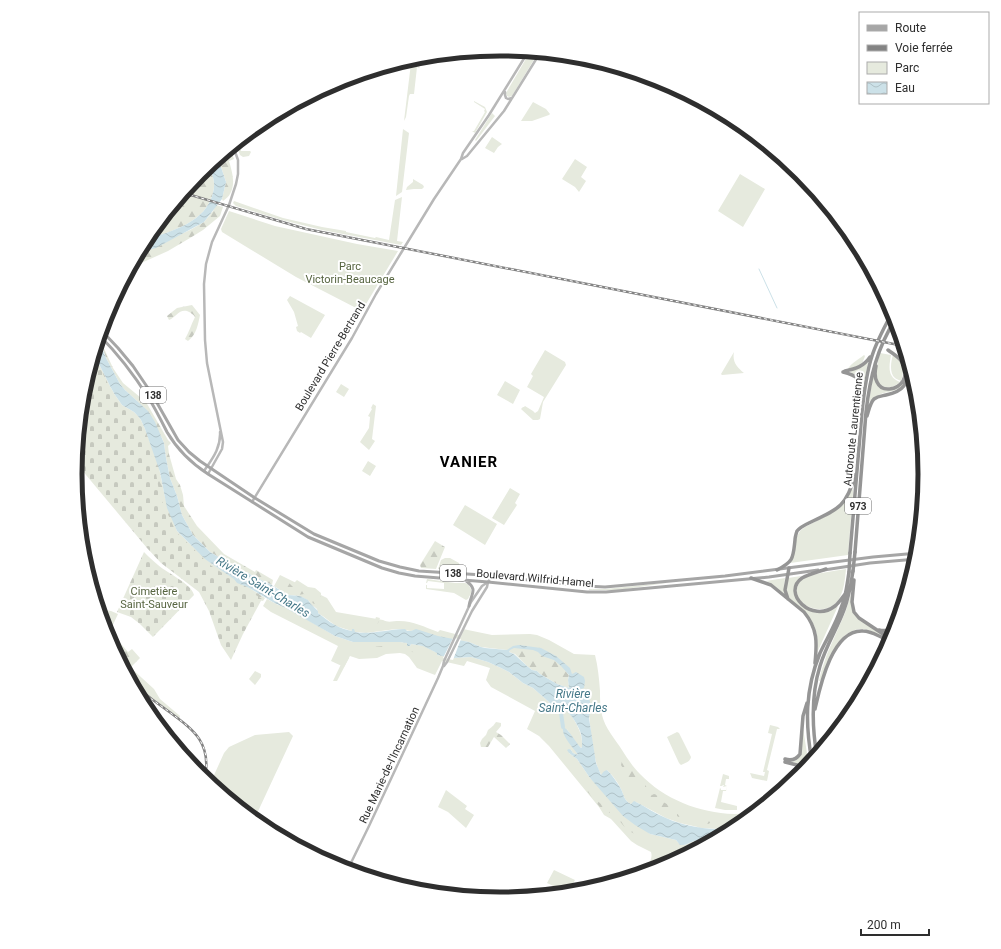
<svg xmlns="http://www.w3.org/2000/svg" width="1001" height="949" font-family="Roboto,sans-serif">
<defs>
<pattern id="forest-firs" width="22" height="20" patternUnits="userSpaceOnUse"><rect width="22" height="20" fill="#e6eade"/><path d="M5 1l3.5 6h-7zM16 11l3.5 6h-7z" fill="#c6c9bf"/></pattern>
<pattern id="cemetery-stones" width="16" height="16" patternUnits="userSpaceOnUse"><rect width="16" height="16" fill="#e6eade"/><path d="M2 7V4a2 2 0 0 1 4 0v3zM10 15v-3a2 2 0 0 1 4 0v3z" fill="#c6c9bf"/></pattern>
<pattern id="water-waves" width="16" height="10" patternUnits="userSpaceOnUse"><rect width="16" height="10" fill="#cce1e8"/><path d="M0 5q4-4 8 0t8 0" fill="none" stroke="#b0c1c7"/></pattern>
</defs>
<rect width="100%" height="100%" fill="#fff"/>
<!-- green -->
<path fill="#e6eade" d="M530,52L538,53L512,96L509,97L507,96L506,93Z
M410,62H411L420,67L419,68L417,67L414,94H410L409,96L406,117L404,121L411,63Z
M474,101L485,107L487,112L475,133L472,131H474L485,112L484,111L485,109L474,102Z
M533,102L546,109L550,114L549,115L532,121H521Z
M492,113L495,116L476,141L475,140Z
M403,129L409,133L402,192L396,196Z
M492,137L502,144L498,147L494,153L485,148Z
M239,141L240,143L241,151H250L251,152L249,156L243,157L240,155L236,144Z
M575,159L587,167L581,177L586,181L579,192L575,187L562,179Z
M740,174L765,189L743,227L718,211Z
M413,179L423,185L424,187L422,189H414L406,190L407,187L413,182Z
M402,197L397,241L403,242L401,245L322,230L282,220L236,206L233,203L234,201L283,218L322,227L346,231V232L375,238L376,237L389,240L395,200Z
M229,211L275,226L357,244L398,251L363,309L360,310L296,277L222,232L221,229Z
M290,296L325,315L311,338L301,332L300,333L297,331L296,327L298,326L294,312L287,300Z
M545,350L565,362L566,365L543,402L540,419L538,420H533L521,409L523,407H524L525,406L533,411L535,413L538,411L544,397L527,387L533,376L531,374Z
M734,352C732,362 737,367 744,373L722,375L721,374Z
M880,353L891,355C889,367 887,377 900,382C896,386 891,388 885,387C871,382 878,363 880,353Z
M893,355C903,362 905,369 901,381C899,380 896,379 895,378C889,373 891,361 893,355Z
M868,362V363L863,388L857,376L850,372Z
M874,370V377L885,390L903,383L904,384C895,394 887,390 877,396C874,397 872,400 869,402Z
M505,381L520,390L513,404L497,395Z
M341,384L349,389L344,397L336,392Z
M373,404L376,406L372,439L375,441L369,450L360,442L369,428L370,417L368,416L372,409L371,408Z
M368,461L376,466L370,476L362,471Z
M923,468L925,469V482L916,475L920,469Z
M510,488L520,494L515,503L517,505L504,525L492,518Z
M852,489L853,490V494L848,555L790,563L795,540L800,531L805,527L832,513Z
M465,505L497,524L485,545L453,525Z
M445,558H450L459,563L460,567V571L438,569L441,560Z
M846,569C845,579 844,591 839,599C828,618 794,608 797,588C798,584 801,580 804,578C814,573 835,571 846,569Z
M280,575L327,598L336,612L383,620C388,623 393,621 399,621C414,621 424,627 438,632L440,630L459,635L463,629L492,635L530,634L537,635L549,640L574,654L595,655C598,667 599,678 600,691C600,699 600,708 602,715C605,728 615,739 622,750C627,758 633,767 640,774C664,799 699,813 734,814C742,814 750,812 758,811L736,829H719L702,828L680,823L666,818L636,802L631,804C624,801 624,795 621,789C618,782 612,775 607,770L602,776C596,767 595,757 593,747C590,729 589,712 587,694C584,693 582,692 581,688H584L574,674L573,675L571,673L507,650L481,647L469,642L438,637L416,630L411,631L396,629L366,633L355,632L336,626L324,617L318,613L317,609L311,604L309,601L300,596L288,595L274,586Z
M801,576C783,593 803,616 824,612C829,612 834,608 838,606L817,653C818,643 818,631 812,622C806,612 788,602 786,590C786,587 788,582 788,578Z
M785,578L784,589L785,594H784L769,582L766,581Z
M427,579L455,583H465L468,584L471,589V593L468,599L466,600L454,593L426,589V585H427V588L444,589V583L428,581L427,583H426Z
M673,582L619,590H589V589H605Z
M851,594H852L853,612L883,635L882,636C866,628 858,625 843,637L820,681H819L821,672L827,654L845,613Z
M267,599L278,605L284,606L335,636L353,642H400L407,643L410,646L411,644L424,646L437,653V655L453,658L471,657L488,662L501,668L509,672L523,683L533,688L549,702L553,707L561,713C563,711 564,710 566,711C571,712 580,730 581,735C582,739 582,743 582,747L581,748L575,742L567,729L575,750L578,755L573,753L571,750L569,753L577,759L590,778L650,834L676,840L680,845C690,846 695,835 707,844L663,868L648,872L646,869C649,863 653,858 651,852L637,845L631,841L611,819L604,815L599,807L549,746L539,736L527,729L535,711L491,687L486,680L490,668L467,661L464,666L442,661L435,675L417,668L409,657L405,654L400,653L386,654L377,658L359,659L350,656L344,667L331,661L338,646L271,612L263,606Z
M99,609L111,611L118,614L110,631L106,634Z
M130,667L154,689L160,699L180,716L179,720C160,706 137,693 126,672Z
M255,671L261,674V677L255,685L249,679Z
M770,725L778,727L780,729H777L767,770L769,771L767,781L752,778L750,773L764,776L765,772H763L772,734L768,733Z
M803,728L809,766L807,768L790,761L799,757Z
M289,732L293,736L254,820L210,784L224,753L229,747L255,735Z
M677,732L679,733L691,757C690,762 685,763 681,765L679,763L667,737Z
M723,774L729,776V779H726L725,785L727,786L726,791H723L721,802L737,806V810H725L715,808L720,788L721,789V790H726L727,786L723,787L724,785H723L722,786H720Z
M446,790L467,806L465,809L474,815L466,828L448,812L438,807Z
M554,870L575,880L568,893L547,883Z"/>
<!-- forest -->
<path fill="url(#forest-firs)" d="M225,153L226,156L232,154L234,159L229,161C232,172 236,183 230,194C229,196 226,199 223,201L222,199L226,182L221,167L216,160Z
M208,166C215,178 216,186 211,199C201,224 169,232 146,240L161,221L165,220L186,198L202,171Z
M216,205L223,207L220,216L203,230L190,238L168,251L139,264H134L132,266L139,253L190,230L204,222L213,211Z
M192,305L200,315C198,324 197,334 188,341L185,339C189,332 191,325 195,317C193,314 191,313 187,311C179,309 176,317 169,320L167,316L177,308Z
M101,342L113,368L123,383L146,402L168,440L171,443L168,446L169,454L176,479L180,485L183,495L184,506L197,526L224,554L255,572L256,570L273,580L272,585L257,578L248,573L227,563L224,560L210,552L193,535L182,515L177,496L170,478L166,458L164,443L162,438L138,402L125,390L120,384L106,358Z
M94,354L110,386L115,395L122,405L134,412L138,416L141,420L145,429L158,463L165,497L177,531L189,543L212,564L265,598L263,601L251,598L248,604L170,528L124,421L93,360Z
M864,355L865,356C862,366 857,368 847,370C853,361 857,361 864,355Z
M435,541L445,547L436,569L421,568L420,565Z
M281,577L287,581L295,589L301,590L306,592L322,602L321,603L314,604L304,594L298,595L290,594V589L283,585L285,589L284,590L277,584Z
M297,580L308,587L315,588L321,593V597L294,583Z
M376,617L380,618L378,623L372,626L368,624L361,619L375,620Z
M110,631L128,652L132,649L140,658L126,672L107,637L106,634Z
M386,646L384,649C380,649 375,649 371,650C364,651 359,655 352,653V650L360,651L368,649L371,647Z
M406,646L420,648L425,654C415,653 412,654 406,646Z
M514,648L533,650L538,652L542,656L554,660L561,666L569,675L568,680L569,688L557,684L540,674L537,671L532,670L527,666L515,654L509,652L510,650Z
M347,657L349,658L337,681H333L343,660L345,661Z
M496,722L501,723V726L496,732L501,735L510,744L506,748L494,737L488,747H481L480,743L482,739L486,735L488,730L493,726Z
M625,759L635,773L642,779L637,783L634,782L623,774L624,770L621,765L622,761Z
M575,776L579,777L596,800L608,809L610,813L603,811Z
M645,785L653,792L651,793L652,795L654,794L657,795L659,800L667,804L672,801L681,806L669,812L659,809L643,797L648,795L645,786Z
M677,814C682,815 686,817 690,817C699,819 705,815 712,822L708,824C698,820 686,822 677,816Z
M718,818L731,821L732,818H737L739,819L740,822L738,825H726L722,822H719L717,820Z
M618,819L653,841H642L637,838L635,834L627,830Z"/>
<!-- cemetery -->
<path fill="url(#cemetery-stones)" d="M94,356L112,392L121,406L131,412L142,427L155,467L160,497L176,532L210,565L262,599L243,634L231,660L221,645L209,611L199,592L161,563L147,548L76,463L83,391Z
M144,552C148,556 153,561 158,565C167,573 192,584 194,595L153,637L140,624L131,617L117,612Z"/>
<!-- water -->
<path fill="url(#water-waves)" fill-rule="evenodd" d="M216,160L221,167L226,182L222,199L204,222L156,248L139,253L145,240C169,232 201,224 211,199C216,186 215,178 208,166Z
M99,340L106,358L120,384L125,390L148,411L155,422L164,443L166,458L170,478L177,496L182,515L193,535L210,552L220,558L227,563L248,573L257,578L270,584L288,595L300,596L308,600L311,604L318,611V613C324,617 329,622 335,625C340,628 346,630 352,631V629H354L355,632C371,635 389,629 405,629L407,631H411L416,629L438,636L469,642L481,647L485,648L507,650L513,646L519,645L541,648L556,656L570,668L572,674L576,672L584,677L585,681L584,688L581,689L582,692L588,695L591,705L589,718L596,763L601,775C603,773 603,771 607,770C612,775 617,782 621,789C624,795 624,801 631,804L634,801L636,802C646,807 656,814 666,818C688,828 712,830 736,829L707,844C695,835 690,846 680,845L676,840L650,834L635,825L623,816L590,778L577,759L569,753L567,750L569,749L571,750L573,753L578,755C573,747 561,736 563,727C570,730 575,742 581,748L582,747C582,743 582,738 581,734C580,729 569,709 564,711C562,711 562,712 561,713L553,707L549,702L533,688L523,683L509,672L501,668L488,662L471,657L453,658L437,655V653L423,646L411,644L410,646H407V643L400,642H353L335,636L284,607C267,601 254,588 237,583L234,579L212,564L205,559L177,531L167,508L160,472L145,429L141,420L138,416L134,412L122,405L115,395L110,386L94,354ZM514,648L533,650L538,652L542,656L554,660L561,666L569,675L568,680L569,688L557,684L540,674L537,671L532,670L527,666L514,654L509,652L510,650Z"/>
<!-- pier -->
<path fill="#fff" d="M453,638L461,639L453,660L443,658Z"/>
<g fill="none" stroke-linecap="round" stroke-linejoin="round">
<!-- stream -->
<path stroke="#cce1e8" stroke-width="1" d="M759,269L777,308"/>
<!-- river -->
<path stroke="#cce1e8" stroke-width="4" d="M561,713L563,727"/>
<!-- secondary -->
<path stroke="#b8b8b8" stroke-width="2.5" d="M505,92V95L506,98L508,99L512,98
M462,159L467,156L504,111L540,53
M204,471C212,459 221,448 220,432
M208,474L222,449L223,442L207,363L205,340L204,284L206,264L212,242L229,205L236,184L238,174V160L233,146
M252,502L352,338L376,294L401,253L434,199L461,159L463,153L489,115L528,52
M889,640L895,631
M444,666L447,662L472,611L487,587L488,582
M347,871L369,826L438,678L443,666L444,661L471,602L482,586L488,582L491,577"/>
<!-- primary -->
<path stroke="#a6a6a6" stroke-width="3" d="M102,331L118,348L133,366L152,394L178,440L189,452L200,461L255,498L314,534L379,561L400,567L419,571L483,575L585,586L605,587L725,576L873,557L918,553
M100,336C118,354 134,375 148,397C155,408 161,420 167,432C177,449 191,463 208,474L308,537L382,568L399,573L415,576L488,582L587,592H606L769,577L818,570
M824,570L870,563L917,559
M465,580C479,590 471,593 469,606"/>
<!-- motorway -->
<path stroke="#959595" stroke-width="3.5" d="M888,350C896,356 903,359 905,370
M876,366C875,371 874,377 877,382C882,393 897,390 903,381C906,375 907,366 908,359
M845,371C856,369 864,366 870,357
M843,372C856,375 862,379 862,394
M867,416C869,410 870,403 874,399C878,396 882,396 886,395C905,391 907,384 910,366
M855,552L866,412C870,377 877,348 896,318
M850,553L862,412C864,393 866,374 872,356C877,340 885,326 893,311
M826,569C818,572 809,574 802,578C781,593 812,624 835,606C839,603 842,598 845,594
M777,570C794,561 793,558 795,540C795,537 796,534 797,531C801,526 807,524 813,521C839,509 847,505 855,475
M751,578L771,585L804,612C818,629 817,643 815,663
M854,580L852,602L854,612L859,618L883,634L888,639
M788,599L785,590L789,568
M879,630C887,632 892,629 898,624
M815,709C820,687 832,629 863,631C873,631 880,638 889,640
M817,757C812,727 811,695 820,666C826,646 837,629 844,610C849,597 851,584 853,571
M785,759C791,761 796,760 800,754L803,716L807,703
M785,762L801,766L806,769
M812,762C805,723 805,690 820,653C827,638 836,624 841,608C846,597 847,584 849,572"/>
<defs>
<path id="rail" d="M184,193L306,229L904,346
M129,678C139,690 151,699 164,708C192,729 212,740 205,779"/>
</defs>
<!-- rail casing -->
<use href="#rail" stroke="#838383" stroke-width="2.5"/>
<!-- rail -->
<use href="#rail" stroke="#fff" stroke-width="1" stroke-dasharray="3" stroke-linecap="butt"/>
<!-- motorway-bridge -->
<path stroke="#959595" stroke-width="3.5" d="M853,571L855,552
M849,572L850,553"/>
</g>
<g text-anchor="middle" stroke-width="4" stroke-linejoin="round" paint-order="stroke">
<!-- shield labels -->
<g fill="#fff" stroke="#6d6d6d" stroke-width="1">
<rect x="140" y="387" width="26" height="16" rx="3"/>
<rect x="845" y="498" width="26" height="16" rx="3"/>
<rect x="440" y="565" width="26" height="16" rx="3"/>
</g>
<g font-size="10" font-weight="bold" fill="#2e2e2e">
<text x="153" y="399">138</text>
<text x="858" y="510">973</text>
<text x="453" y="577">138</text>
</g>
<!-- park labels -->
<g font-size="11" fill="#576541" stroke="#fff">
<text x="350" y="270">Parc<tspan x="350" dy="13">Victorin-Beaucage</tspan></text>
<text x="154" y="595">Cimetière<tspan x="154" dy="13">Saint-Sauveur</tspan></text>
</g>
<!-- street labels -->
<g font-size="11" fill="#2e2e2e" stroke="#fff">
<text transform="translate(330 356) rotate(-59)" y="4">Boulevard Pierre-Bertrand</text>
<text transform="translate(853 429) rotate(-84)" y="4">Autoroute Laurentienne</text>
<text transform="translate(535 578) rotate(5)" y="4">Boulevard Wilfrid-Hamel</text>
<text transform="translate(389 765) rotate(-65)" y="4">Rue Marie-de-l'Incarnation</text>
</g>
<!-- water labels -->
<g font-size="12" font-style="italic" fill="#457888" stroke="#fff">
<text transform="translate(263 587) rotate(31)" y="4">Rivière Saint-Charles</text>
<text x="573" y="698">Rivière<tspan x="573" dy="14">Saint-Charles</tspan></text>
</g>
<!-- district labels -->
<g font-size="15" font-weight="bold" letter-spacing="1" fill="#000" stroke="#fff">
<text x="469" y="467">VANIER</text>
</g>
</g>
<!-- crop -->
<path d="M0 0H1001V949H0ZM82 474a418 418 0 1 1 836 0a418 418 0 1 1-836 0Z" fill="#fff" fill-rule="evenodd"/>
<path fill="none" stroke="#2e2e2e" stroke-width="5" d="M82 474a418 418 0 1 1 836 0a418 418 0 1 1-836 0Z"/>
<!-- legend -->
<rect x="859" y="12" width="130" height="92" fill="#ffffff" stroke="#ababab"/>
<rect x="867" y="25" width="20" height="6" fill="#a6a6a6" stroke="#ababab"/>
<text x="895" y="32" font-size="12" fill="#2e2e2e">Route</text>
<rect x="867" y="45" width="20" height="6" fill="#838383" stroke="#ababab"/>
<text x="895" y="52" font-size="12" fill="#2e2e2e">Voie ferrée</text>
<rect x="867" y="62" width="20" height="12" fill="#e6eade" stroke="#ababab"/>
<text x="895" y="72" font-size="12" fill="#2e2e2e">Parc</text>
<rect x="867" y="82" width="20" height="12" fill="url(#water-waves)" stroke="#ababab"/>
<text x="895" y="92" font-size="12" fill="#2e2e2e">Eau</text>
<!-- scale -->
<path d="M861 929v6h68v-6" fill="none" stroke="#2e2e2e" stroke-width="2"/>
<text x="867" y="929" font-size="12" fill="#2e2e2e" stroke="#ffffff" stroke-width="3" paint-order="stroke">200 m</text>
</svg>
